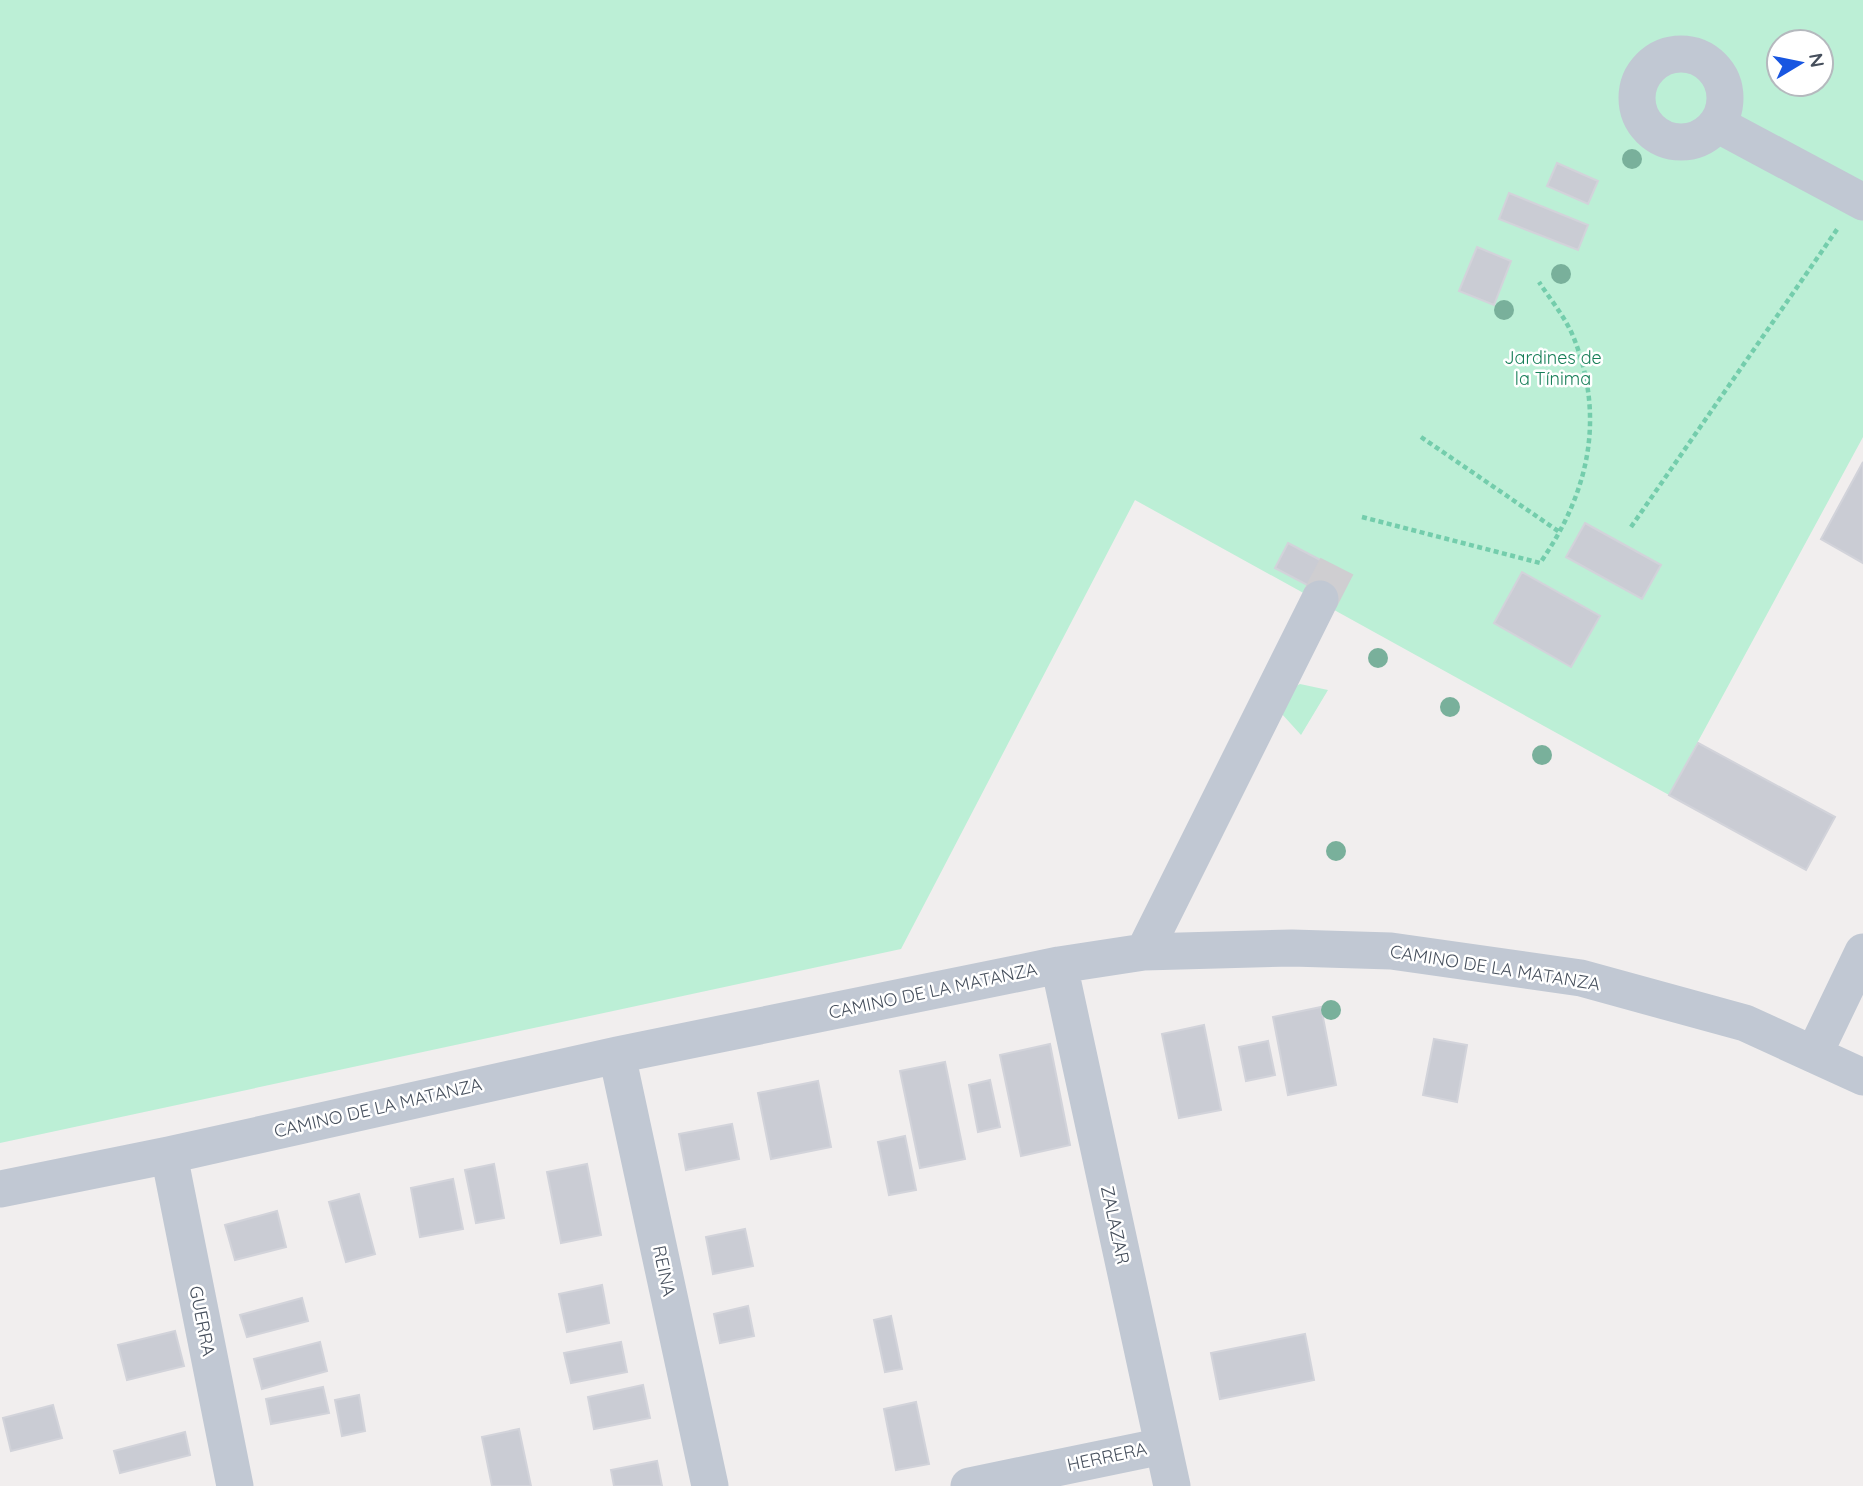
<svg xmlns="http://www.w3.org/2000/svg" width="1863" height="1486" font-family="Quicksand,sans-serif">
<rect width="100%" height="100%" fill="#f1eeee"/>
<!-- green -->
<path fill="#bcefd6" fill-rule="evenodd" d="M0,0H1863V437L1669,795L1135,500L901,949L0,1143ZM1779,42H1821V84H1779Z
M1300,684L1328,690L1301,735L1281,713L1292,688Z"/>
<!-- building -->
<path fill="#caccd4" stroke="#d2d3da" stroke-width="2" d="M1557,163L1598,181L1588,204L1547,186Z
M1509,193L1588,225L1578,250L1499,219Z
M1477,247L1511,261L1494,305L1459,291Z
M1863,462V563L1821,539Z
M1585,523L1661,565L1642,599L1566,557Z
M1288,543L1345,573L1332,598L1275,568Z
M1522,572L1600,616L1571,667L1494,623Z
M1698,743L1835,817L1806,870L1669,795Z
M1321,1007L1336,1085L1288,1095L1273,1017Z
M1204,1025L1221,1110L1179,1118L1162,1034Z
M1434,1039L1467,1045L1457,1102L1423,1095Z
M1268,1041L1275,1075L1246,1081L1239,1047Z
M1050,1044L1070,1145L1021,1156L1000,1055Z
M945,1062L965,1159L920,1168L900,1071Z
M990,1080L1000,1127L978,1132L969,1085Z
M818,1081L831,1147L771,1159L758,1093Z
M732,1124L739,1159L686,1170L679,1134Z
M905,1136L916,1190L889,1195L878,1142Z
M494,1164L504,1218L476,1223L465,1170Z
M587,1164L601,1235L561,1243L547,1172Z
M453,1179L463,1229L420,1237L411,1188Z
M359,1194L375,1254L346,1262L329,1202Z
M277,1211L286,1247L235,1260L225,1225Z
M745,1229L753,1266L713,1274L706,1237Z
M602,1285L609,1323L567,1332L559,1294Z
M302,1298L308,1321L247,1337L240,1315Z
M748,1306L754,1336L720,1343L714,1314Z
M891,1316L902,1369L885,1372L874,1320Z
M175,1331L184,1366L127,1380L118,1345Z
M1305,1334L1314,1380L1220,1399L1211,1353Z
M320,1342L327,1371L262,1389L254,1359Z
M621,1342L627,1372L571,1383L564,1353Z
M643,1385L650,1418L594,1429L588,1397Z
M323,1387L329,1413L271,1424L266,1399Z
M359,1395L365,1431L342,1436L335,1400Z
M916,1402L929,1464L896,1470L884,1409Z
M53,1405L62,1438L11,1451L3,1418Z
M519,1429L531,1486H492L482,1437Z
M185,1432L190,1455L120,1473L114,1451Z
M657,1461L662,1486H614L611,1470Z"/>
<g fill="none" stroke-linecap="round" stroke-linejoin="round">
<!-- minor-tunnel -->
<path stroke="#cfced1" stroke-width="37" stroke-dasharray="37 18" stroke-linecap="butt" d="M1320,599L1338,564"/>
<!-- path -->
<path stroke="#74cdac" stroke-width="4.5" stroke-dasharray="5 3.5" stroke-linecap="butt" d="M1421,437L1561,533
M1362,517L1540,563C1589,493 1606,417 1573,336C1565,317 1550,299 1539,282
M1631,527L1838,228"/>
<!-- minor -->
<path stroke="#c1c8d3" stroke-width="37" d="M1637 98a44 44 0 1 1 88 0a44 44 0 1 1-88 0Z
M1717,124L1863,202
M1144,952L1320,599
M1059,965L1172,1486
M1814,1054L1863,952
M617,1055L710,1486
M169,1155L235,1486
M0,1189L169,1155L617,1055L1059,965L1144,952L1292,948L1391,951L1581,978L1745,1023L1863,1077
M969,1486L1163,1446"/>
</g>
<!-- trees -->
<g fill="#79b09b">
<circle cx="1632" cy="159" r="10"/>
<circle cx="1561" cy="274" r="10"/>
<circle cx="1504" cy="310" r="10"/>
<circle cx="1378" cy="658" r="10"/>
<circle cx="1450" cy="707" r="10"/>
<circle cx="1542" cy="755" r="10"/>
<circle cx="1336" cy="851" r="10"/>
<circle cx="1331" cy="1010" r="10"/>
</g>
<g text-anchor="middle" stroke-width="5" stroke-linejoin="round" paint-order="stroke">
<!-- park labels -->
<g font-size="18" fill="#167e57" stroke="#fff">
<text x="1553" y="364">Jardines de<tspan x="1553" dy="21">la Tínima</tspan></text>
</g>
<!-- street labels -->
<g font-size="18" fill="#464f5c" stroke="#fff">
<text transform="translate(1495 968) rotate(9)" y="6">CAMINO DE LA MATANZA</text>
<text transform="translate(933 991) rotate(-12)" y="6">CAMINO DE LA MATANZA</text>
<text transform="translate(378 1108) rotate(-13)" y="6">CAMINO DE LA MATANZA</text>
<text transform="translate(1115 1225) rotate(78)" y="6">ZALAZAR</text>
<text transform="translate(664 1271) rotate(78)" y="6">REINA</text>
<text transform="translate(202 1321) rotate(79)" y="6">GUERRA</text>
<text transform="translate(1107 1457) rotate(-12)" y="6">HERRERA</text>
</g>
</g>
<!-- north arrow -->
<g transform="translate(1800 63) rotate(80)"><circle r="33" fill="#ffffff" stroke="#b5b9be" stroke-width="2"/>
<path d="M0-5L12 26L0 18L-12 26Z" fill="#1856e1"/>
<text y="-10" font-size="19" font-weight="bold" text-anchor="middle" fill="#464f5c">N</text>
</g>
</svg>
